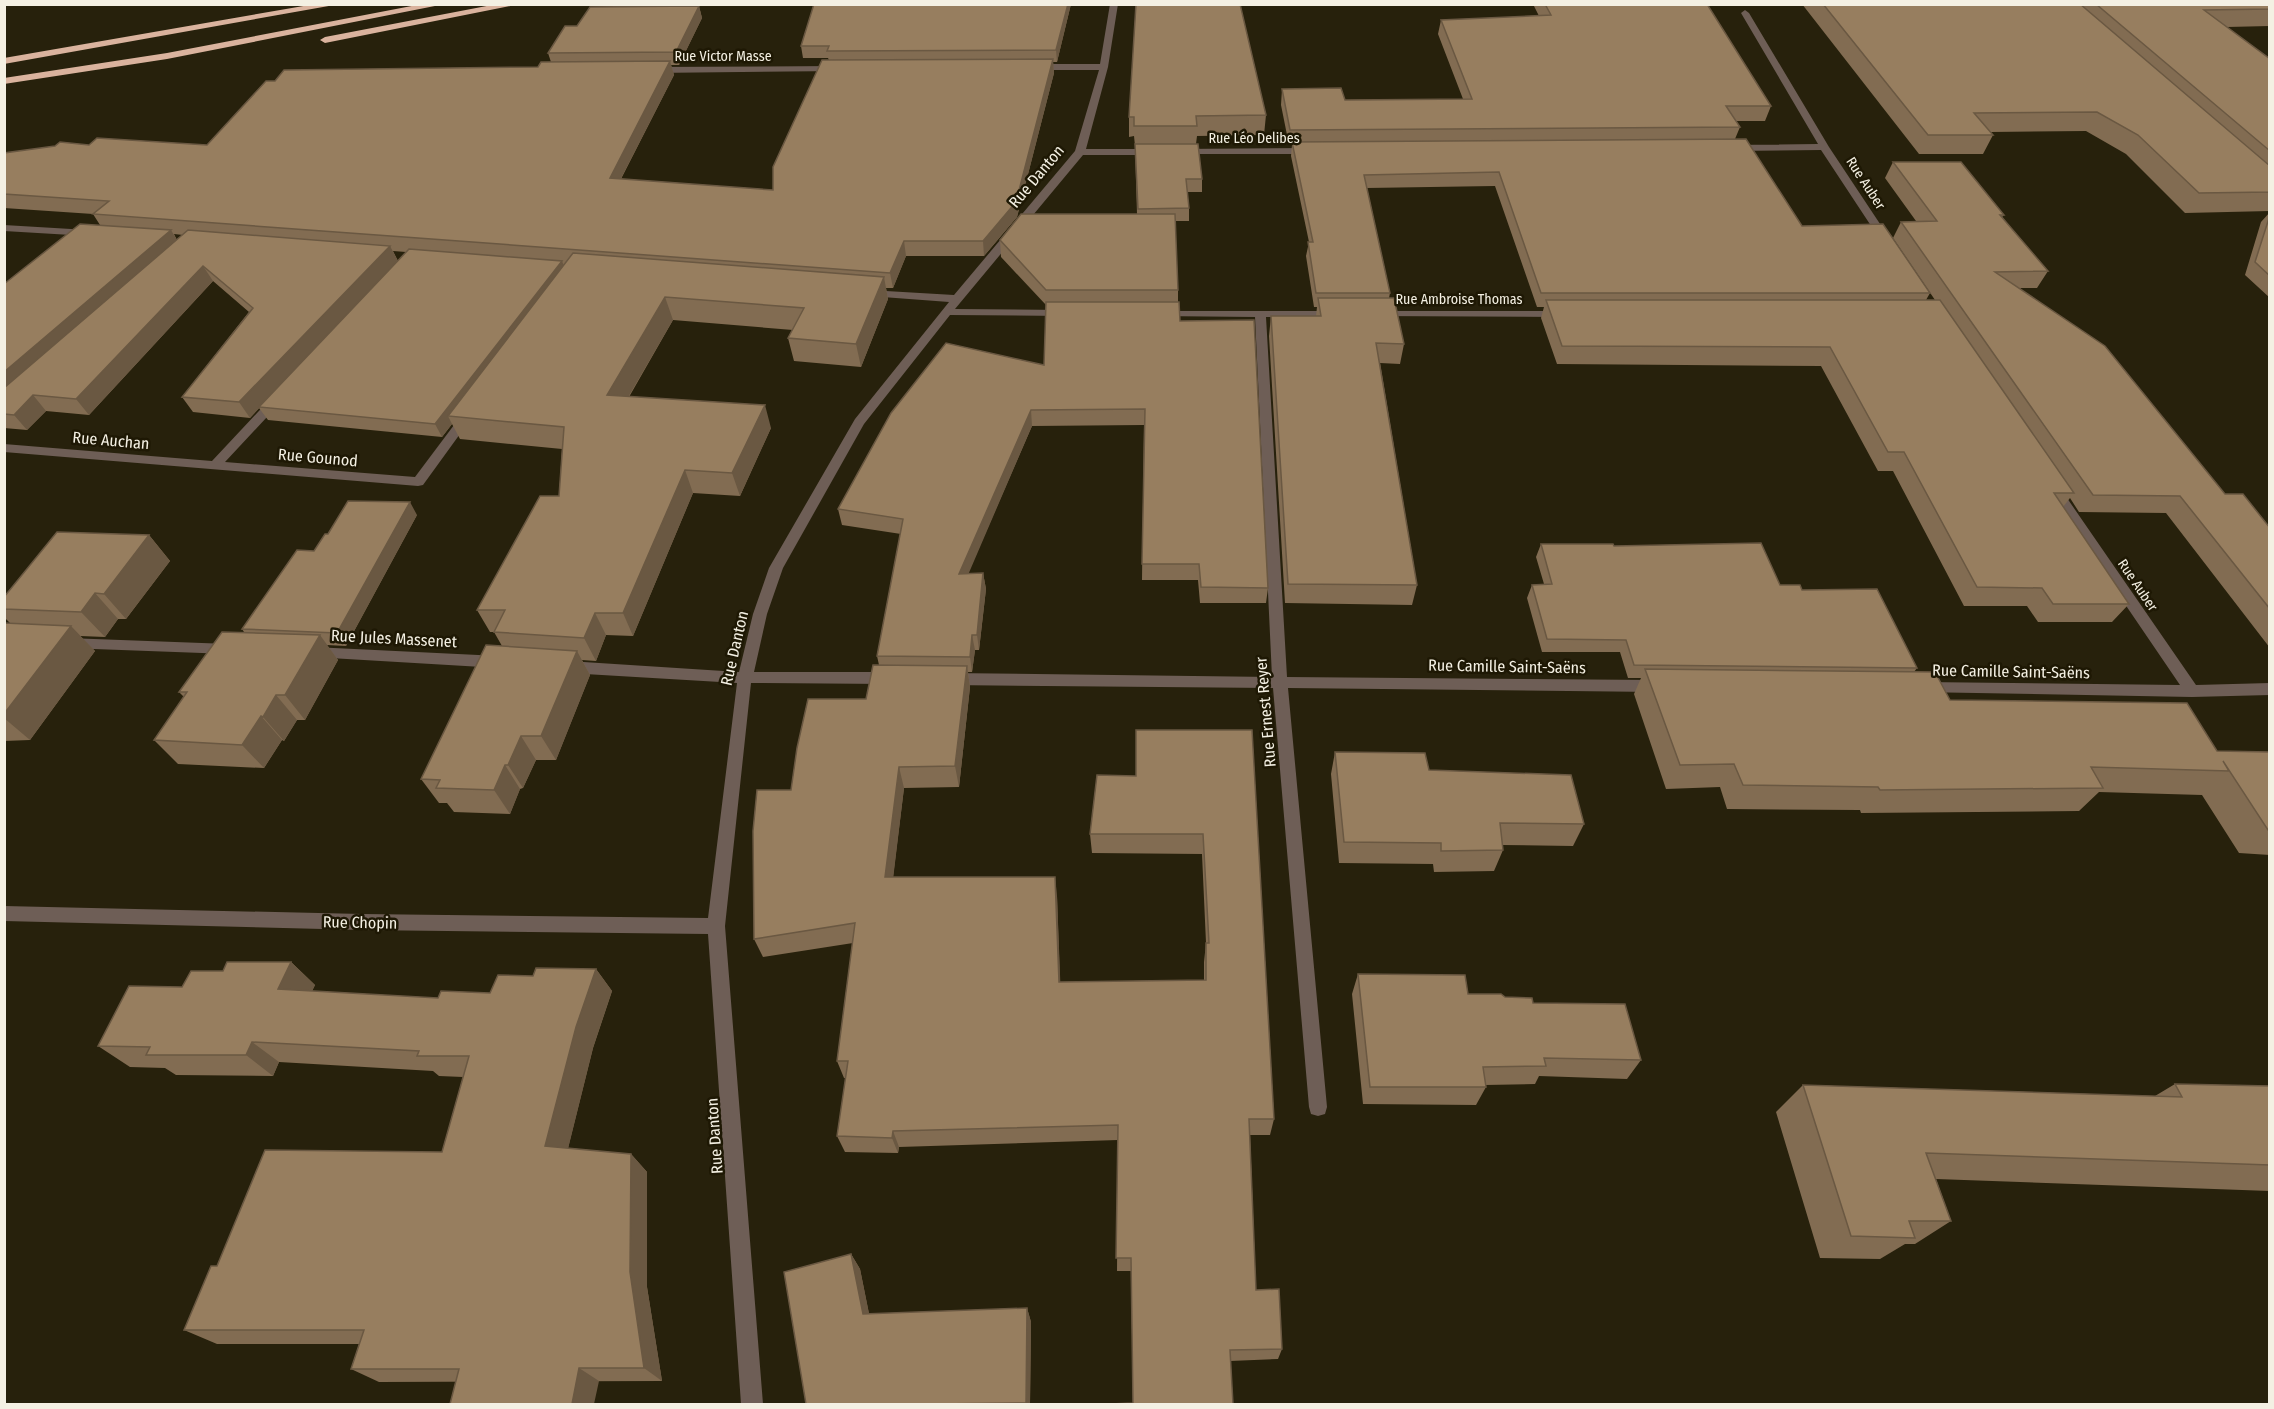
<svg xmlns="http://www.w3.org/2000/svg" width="2274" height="1409" font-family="'Fira Sans Condensed',sans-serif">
<rect width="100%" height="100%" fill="#27210c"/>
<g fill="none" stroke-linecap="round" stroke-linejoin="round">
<!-- street -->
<path fill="#6e5e56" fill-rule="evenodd" d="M1110,4H1118L1108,67L1086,149H1155L1160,152L1155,155H1083L955,309L1064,310L1070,313L1064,316L950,315L864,424L783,568L767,614L754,672H888L893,674L895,678L893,682L888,684L751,683L725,926L763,1404H741L708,934L362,930L4,921V906L362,914L708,918L737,683L568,673L563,671L561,667L563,663L568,661L739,672L753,614L769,568L855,419L949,302L869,296L863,293L869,290L954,295L1075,151L1099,70H1033L1029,67L1033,64H1100Z
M1745,10L1749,13L1829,147L1892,242L1891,244H1883L1821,150L1731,151L1726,148L1731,145L1818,144L1741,13Z
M838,66L842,69L841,71L652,73L648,70L652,67Z
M1179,149L1311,148L1316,151L1311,154H1176L1174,152Z
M4,225L88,230L93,233L88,236L4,231Z
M1160,311H1334L1340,314L1334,317H1266L1287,677L1656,680L1661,682L1663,686L1661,690L1656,692L1288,688L1327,1107L1325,1114L1318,1116L1311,1114L1309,1107L1273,688L948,685L943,683L941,679L943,675L948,673L1272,677L1255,317L1156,316L1154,314Z
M1376,311H1562L1568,314L1562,317L1372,316L1370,314Z
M276,396L280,397V403L225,462L415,477L463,413H471L473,416L423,485L418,486L4,452V444L212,461L272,397Z
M2053,484L2058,485L2196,685L2270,683V695L2192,697L1918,692L1916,688L1918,684L1923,682L2180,685L2048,491L2047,488Z
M67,638L229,644L236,649L229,654L67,648L60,643Z
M313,647L499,656L504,658L506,662L504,666L499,668L313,657L308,656L306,652L308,648Z"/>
<!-- highway -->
<path fill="#dab39e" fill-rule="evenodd" d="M315,4H340L4,64V58Z
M422,4H445L167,59L4,84V78L167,53Z
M497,4H520L325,43L320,40L325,37Z"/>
</g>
<!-- wall -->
<path fill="#826c52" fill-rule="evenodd" d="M1071,4L1057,62H1053L1054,73L1017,217L984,256H906L893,288H886L888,299L861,367L794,361L788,338L793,330L673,320L629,397L771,428L740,496L693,493L633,636L606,635L596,661L582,660L590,675L556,760H536L523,788L520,789L510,814L454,812L447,803H439L421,779L502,646L494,632H490L477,610L559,496L562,449L460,439L452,424L442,437L268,420L259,408L250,418L193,412L182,397L249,312L213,281L89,415L46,411L27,430L4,428V284L100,225L93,214L4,208V153L89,145H207L538,67L551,62L548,53L577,26L699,6L702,18L679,65H671L674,75L621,179L773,190L829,60L828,58H803L801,46ZM174,234L183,235L177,240ZM393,251L406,252L398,261Z
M1533,4H1707L1771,106L1765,121H1736L1740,127L1735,139L1802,226L1930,293L1926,300H1935L1893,238L1901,222L1916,221L1885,178L1893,162L2004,215L2002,217L2048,271L2037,288H2020L2225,494L2270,528V648L2166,513L2079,512L2070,498L2063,507L2129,604L2112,622H2038L2027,606H1964L1893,471H1878L1821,366L1557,364L1541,318L1544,307H1537L1495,186L1367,188L1390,293L1389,298L1404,344L1400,364L1380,363L1417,585L1412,605L1285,603L1269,336L1271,316H1316L1317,307H1314L1306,256L1309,242L1291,156L1292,145H1289L1281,105L1282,89L1345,100L1463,99L1438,34L1441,20L1539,16Z
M1802,4H2270V26L2227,27L2270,59V211L2185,213L2126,154L2086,131L1990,132L1993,135L1983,154H1919Z
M1266,115L1264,135L1197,136L1196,144L1202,179V192H1187L1189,208V221H1175L1178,290V302L1180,321L1268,588L1266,603H1200L1198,580H1142L1144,425L1032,426L968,573H983L986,589L979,650H975L972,672H968L970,687L959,787L904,788L893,877L1057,896L1060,982L1204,980V962L1206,943L1202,854L1092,853L1090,834L1136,776L1252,730L1274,1119L1270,1135H1250L1256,1290L1282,1349L1278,1359L1230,1361L1133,1403L1131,1271H1117L1118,1140L899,1147L898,1153L845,1152L837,1136L846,1078H844L837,1061L853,943L763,957L754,939L791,790L866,699L879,665L877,656L901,534L842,525L838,509L1044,365L1046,305L1001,257L1000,240L1137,214L1135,146L1134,136L1129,137V117Z
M2270,212V298L2245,275L2261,222Z
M417,515L346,646L327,645L338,660L305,720H297L284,741L282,740L264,768L178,764L154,740L184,697L179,692L244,632L242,629L314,551Z
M149,535L170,561L126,619H118L105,637L80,636L95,651L30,740L4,741V623L11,624L4,617V597Z
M1541,544L1614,546L1802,590L1917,668L1914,672L1950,700L2217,751L2270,752V855L2239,853L2202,795L2099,792L2079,811L1861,813L1860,810L1727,809L1720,787L1666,789L1634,694L1641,678H1628L1620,652H1542L1527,598L1532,585L1544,584L1536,557Z
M1335,752L1429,770L1584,824L1573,846L1502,845L1503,850L1494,871L1434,872L1433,864L1339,863L1331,774Z
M291,962L315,985L312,991L438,998L490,993L533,976L596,969L612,991L593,1048L568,1148L631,1154L647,1172V1287L662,1381L379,1382L351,1369L359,1344H217L184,1330L217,1266L442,1152L463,1077L439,1076L433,1071L279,1062L273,1076L176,1075L165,1068L130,1067L98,1046L182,987L223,971Z
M1358,974L1468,994L1505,997L1533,1003L1641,1060L1627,1079L1539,1076L1535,1084L1485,1085L1486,1087L1476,1105L1363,1104L1352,994Z
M2175,1084L2270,1086V1191L1936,1179L1951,1221L1915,1244H1905L1880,1259L1820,1258L1776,1112L1803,1085L2155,1096Z
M851,1254L860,1269L869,1314L1027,1308L1031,1322L1030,1404H806Z"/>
<!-- shaded-wall -->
<path fill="#6a5842" d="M1068,4H1071L1057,62L1056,50Z
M699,6L702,18L679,65L676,52Z
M1053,59L1054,73L1017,217L984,256L983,241Z
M670,61L674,75L614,192L610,178Z
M171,230L180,245L4,399V372Z
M904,241L906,256L893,288L890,273Z
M390,246L398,261L250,418L239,402Z
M562,261L567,274L448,416L452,424L442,437L435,424Z
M203,266L213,281L89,415L76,399Z
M884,277L888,299L861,367L856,344Z
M665,297L673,320L616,418L607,395Z
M33,395L46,411L27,430L14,415Z
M765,405L771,428L740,496L732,473Z
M1031,410L1032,426L962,589L959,574Z
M685,470L693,493L633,636L623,613Z
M410,502L417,515L346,646L337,633Z
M149,535L170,561L126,619L104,594Z
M983,573L986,589L979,650L977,635Z
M95,593L118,619L105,637L81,612Z
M595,613L606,635L596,661L584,638Z
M71,626L95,651L30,740L4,718V714Z
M320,635L338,660L305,720L285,695Z
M972,635L975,650L972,672L970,657Z
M577,651L590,675L556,760L541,736Z
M967,666L970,687L959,787L955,766Z
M276,695L297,720L284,741L263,717Z
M261,716L282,740L264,768L242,745Z
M521,736L536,760L523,788L508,765Z
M505,765L520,789L510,814L494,790Z
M899,767L904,788L891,896L885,877Z
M1055,877L1057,896L1061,1000L1059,982Z
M291,962L315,985L303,1010L278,989Z
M596,969L612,991L593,1048L564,1165L545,1146L576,1027Z
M252,1042L279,1062L273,1076L246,1055Z
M893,1131L899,1147L898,1153L892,1138Z
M631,1154L647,1172V1287L662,1381L644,1368L630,1272Z
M851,1254L860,1269L872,1328L863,1314Z
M1027,1308L1031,1322L1030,1404H1027L1026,1403Z
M579,1368L599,1381L594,1404H572Z"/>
<!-- building -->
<path fill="#977e5f" stroke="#6a5842" stroke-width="1.5" d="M814,4H1068L1056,50L827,51L829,46H801Z
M1136,4H1240L1266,115L1196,116L1197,126H1134V117H1129Z
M1545,4H1707L1771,106H1726L1740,127L1290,130L1282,89L1341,88L1345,100L1472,99L1441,20L1551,15Z
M1823,4H2080L2270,166V192L2199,193L2138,135L2097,112L1974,113L1993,135H1928Z
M2096,4H2270V9L2204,10L2270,59V151Z
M699,6L676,52L548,53L565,26H577L590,7Z
M1053,59L1016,202L983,241H904L890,273L93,214L109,201L4,194V153L55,146L60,142L89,145L97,138L207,145L266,81H275L284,70L538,67L541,62L670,61L610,178L773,190V167L822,60Z
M1746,139L1802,226L1883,224L1930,293H1541L1499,172L1364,175L1390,293H1316L1308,242H1313L1292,142Z
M1135,144H1198L1202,179H1186L1189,208L1138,209Z
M1893,162H1961L2004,215H2000L2048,271L1995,272L2105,346L2225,494H2243L2270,528V609L2180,496L2093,495L1901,222L1937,221Z
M1021,214H1175L1178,290H1046L1000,240Z
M2270,215V276L2255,262Z
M80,224L171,230L4,372V284Z
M188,230L390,246L239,402L182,397L253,308L203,266L76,399L33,395L14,415L4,414V388Z
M409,249L562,261L435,424L259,407Z
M573,253L884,277L856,344L788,338L804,308L665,297L607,395L765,405L732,473L685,470L623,613H595L584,638L494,632L505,610H477L540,496H559L564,427L448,416Z
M1318,298H1394L1404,344L1376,343L1417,585L1288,584L1271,316H1321Z
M1546,300H1940L2074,493H2054L2129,604H2053L2042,588L1977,587L1904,452H1888L1830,347L1562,346Z
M1046,302H1179L1180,321L1254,320L1268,588L1201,587L1199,564H1142L1145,409L1031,410L959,574L983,573L977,635H972L970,657L877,656L903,519L838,509L891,413L946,343L1044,365Z
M348,501L410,502L337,633L242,629L297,550L314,551L325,534H328Z
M57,532L149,535L104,594L95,593L81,612L4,609V597Z
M1761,543L1780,585H1800L1802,590L1877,589L1917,668L1634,665L1626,640L1547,639L1532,585L1552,584L1541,544H1613L1614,546Z
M4,623L71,626L4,714Z
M222,632L320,635L285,695H276L263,717L261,716L242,745L154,740L187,692H179Z
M486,645L577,651L541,736H521L508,765H505L494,790L436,788L440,780L421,779Z
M873,665L967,666L955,766L899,767L885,877H1055L1059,982L1206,980V943H1209L1203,834H1090L1097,775L1136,776V730H1252L1274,1119H1249L1256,1290L1279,1289L1282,1349L1230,1350L1233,1404H1110L1133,1403L1131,1258H1116L1118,1125L893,1131L892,1138L837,1136L848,1061H837L855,923L754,939L753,831L757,790H791L797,748L808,699H866Z
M1645,669L1935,672L1950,700L2187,703L2217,751L2270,752V830H2268L2223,761L2229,771L2091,767L2103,788L1880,790L1878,787L1743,785L1734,764L1680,765Z
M1335,752L1425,753L1429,770L1571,775L1584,824L1500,823L1503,850L1441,851V843L1344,842Z
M227,962H291L278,989L438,998L441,991L490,993L498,975L533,976L536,968L596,969L576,1027L545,1146L631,1154L630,1272L644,1368H579L572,1404H450L459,1369H351L364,1330H184L211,1266H217L265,1150L442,1152L469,1056H417L419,1051L252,1042L246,1055H146L150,1047L98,1046L129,986L182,987L191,971H223Z
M1358,974L1465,975L1468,994H1501L1505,997L1532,998L1533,1003L1625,1004L1641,1060L1544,1058L1546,1066L1483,1067L1486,1087H1370Z
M2175,1084L2270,1086V1165L1926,1153L1951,1221H1909L1915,1238L1851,1236L1803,1085L2182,1097Z
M851,1254L863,1314L1027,1308L1026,1403L934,1404H806L784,1272Z"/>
<g text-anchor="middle" stroke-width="5" stroke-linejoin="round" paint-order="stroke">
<!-- far-street labels -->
<g font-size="14" fill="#f4f0e3" stroke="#1e1804">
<text x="723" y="61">Rue Victor Masse</text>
<text x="1254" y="143">Rue Léo Delibes</text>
<text transform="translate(1866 183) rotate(57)" y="5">Rue Auber</text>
<text x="1459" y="304">Rue Ambroise Thomas</text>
<text transform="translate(2138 585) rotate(56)" y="5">Rue Auber</text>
</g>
<!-- street labels -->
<g font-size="16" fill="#f4f0e3" stroke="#1e1804">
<text transform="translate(1036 176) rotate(-50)" y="6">Rue Danton</text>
<text transform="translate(111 440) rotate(5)" y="6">Rue Auchan</text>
<text transform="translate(318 457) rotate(5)" y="6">Rue Gounod</text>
<text transform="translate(394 638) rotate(3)" y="6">Rue Jules Massenet</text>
<text transform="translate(734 648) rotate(-77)" y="6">Rue Danton</text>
<text transform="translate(1507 666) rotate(1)" y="6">Rue Camille Saint-Saëns</text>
<text transform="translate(2011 671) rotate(1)" y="6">Rue Camille Saint-Saëns</text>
<text transform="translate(1265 712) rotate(-95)" y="6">Rue Ernest Reyer</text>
<text transform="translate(360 922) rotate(1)" y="6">Rue Chopin</text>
<text transform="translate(714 1136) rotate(-94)" y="6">Rue Danton</text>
</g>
</g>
<!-- border -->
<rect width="2274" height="1409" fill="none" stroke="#f4f0e3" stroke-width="12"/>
</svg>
